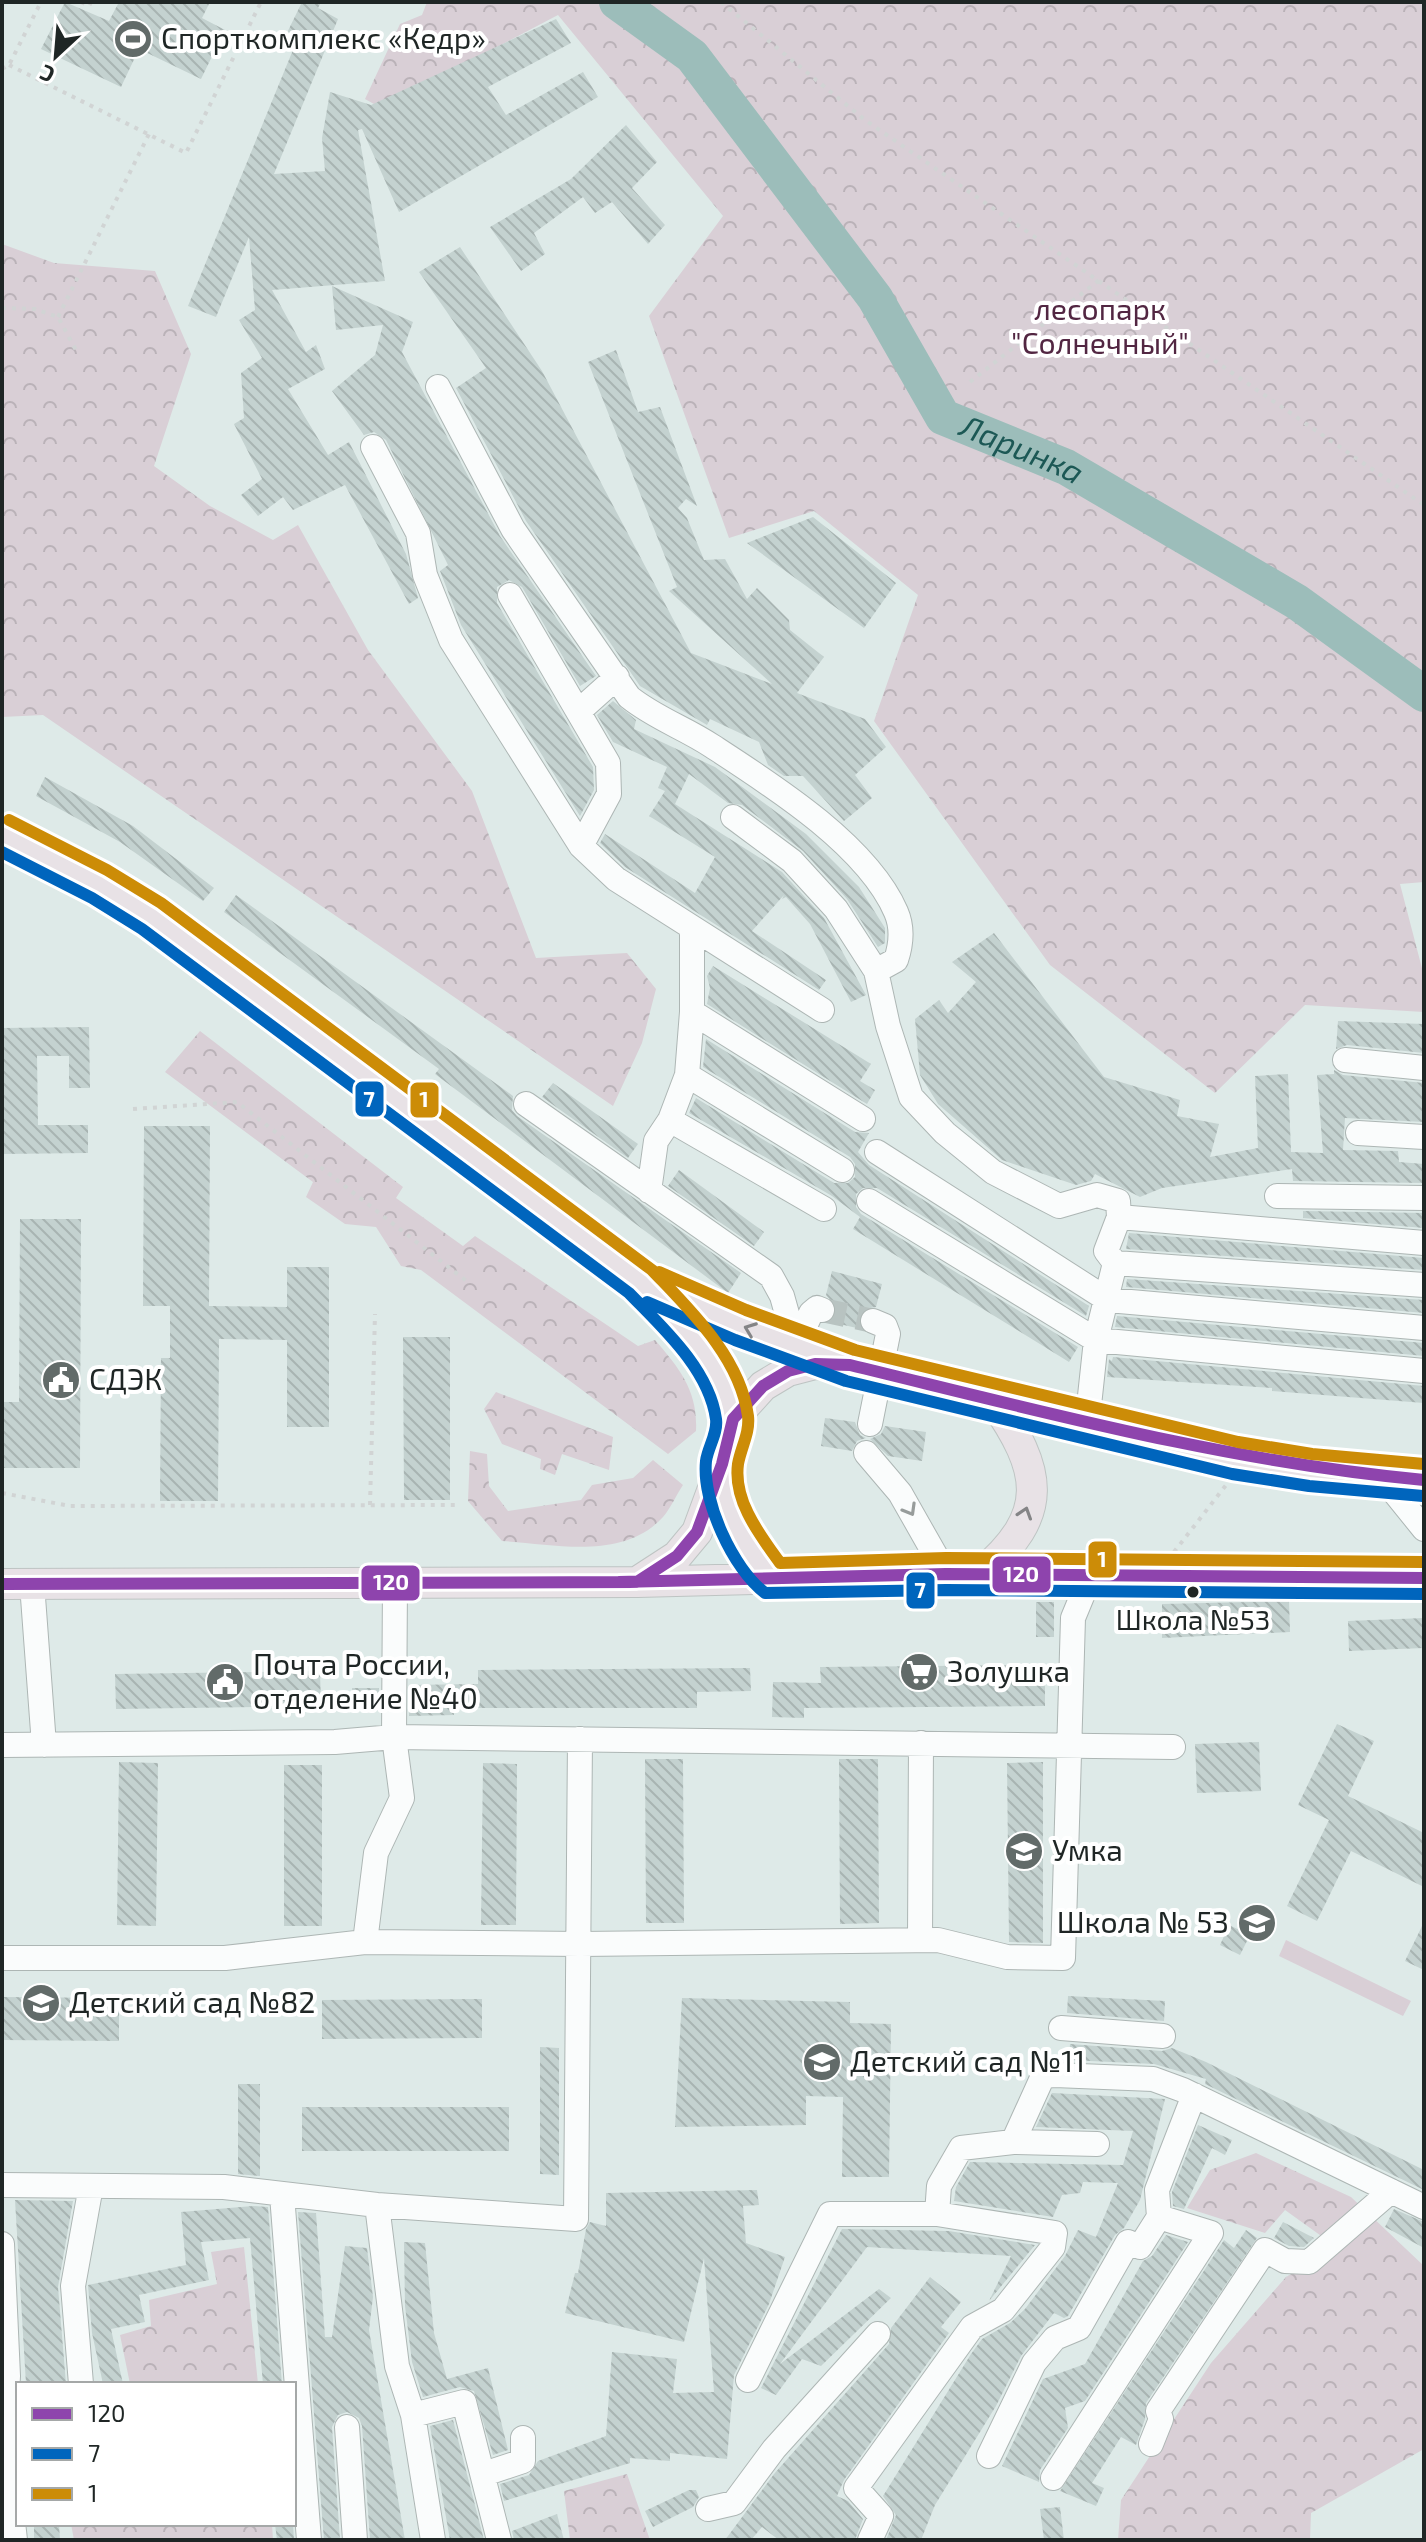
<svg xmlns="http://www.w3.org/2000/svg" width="1426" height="2542" font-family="'Exo 2',sans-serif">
<defs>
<pattern id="forest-crowns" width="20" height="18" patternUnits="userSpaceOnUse" patternTransform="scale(2)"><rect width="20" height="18" fill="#d9cfd6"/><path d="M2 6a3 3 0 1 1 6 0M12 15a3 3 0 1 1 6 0" fill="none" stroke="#bab2b8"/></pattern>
<pattern id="building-back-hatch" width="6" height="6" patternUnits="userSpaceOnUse" patternTransform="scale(2)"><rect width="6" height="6" fill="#c4d2d0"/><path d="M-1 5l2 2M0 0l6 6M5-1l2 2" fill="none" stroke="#a8b4b2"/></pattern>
</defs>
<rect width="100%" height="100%" fill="#deeae8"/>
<!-- green -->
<path fill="#d9cfd6" d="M1286,1940L1411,2001L1403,2016L1279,1956Z"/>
<!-- forest -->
<path fill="url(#forest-crowns)" d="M427,2H1424V882L1400,884L1424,976V1012L1305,1005L1215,1093L1050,965L874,721L918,595L814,511L729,538L649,316L723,216L558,15L381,108L365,99L400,24L422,15Z
M2,244L54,263L155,271L191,354L154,466L210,506L273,540L298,525L368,650L472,791L536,958L627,953L656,989L642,1043L613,1106L43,715L2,717Z
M200,1031L403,1187L396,1198L463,1246L475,1236L638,1346L655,1340C680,1369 698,1391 696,1431L668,1454L421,1270L401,1266L376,1227L345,1224L306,1197L313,1182L165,1072Z
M496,1392L613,1437L609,1470L562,1454L555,1475L540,1469L541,1459L502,1444L484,1409Z
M470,1451L487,1454L489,1486L508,1511L581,1500L592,1485L633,1478L653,1460L683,1485C676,1495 671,1508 663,1517C623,1561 555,1544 502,1541L468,1501Z
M1256,2153L1351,2197L1424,2266V2449L1311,2513L1310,2540H1118L1121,2500L1211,2363L1286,2277L1338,2248L1285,2210L1265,2233L1187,2208L1210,2170Z
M244,2247L258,2384H130L120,2335L151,2326L149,2300L217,2284L211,2252Z
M627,2474L650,2540H570L564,2491Z
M71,2524H272L273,2540H74Z"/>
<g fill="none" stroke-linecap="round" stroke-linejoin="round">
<!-- river -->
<path stroke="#9cbdba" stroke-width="36" id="s1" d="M617,2L692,56L875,298L943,417L1066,467L1297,602L1424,694"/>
</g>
<!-- building -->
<path fill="url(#building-back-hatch)" d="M65,2L109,21L119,2H210L202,18L225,30L201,79L139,49L121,87L41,49Z
M302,2H321L318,8L338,19L274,174L325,171L322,138L330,92L371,105L556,19L571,43L488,87L506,115L583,72L598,97L399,212L362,129L358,130L385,281L272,290L306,352L316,345L325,369L288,389L328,455L349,442L406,554L418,598L409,604L345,485L293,510L283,497L258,516L241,495L262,479L234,424L244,418L241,373L262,358L239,320L255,310L249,237L216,317L188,306L295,45L285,37Z
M626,125L657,162L632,188L665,225L648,244L612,202L595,213L583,197L534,233L545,254L521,271L490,227L571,179Z
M460,247L542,371L691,653L772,684L669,591L677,587L588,362L616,350L638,412L660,407L697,506L686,499L678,508L687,518L704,560L725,559L747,599L757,588L789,620L790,630L824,657L797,693L865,719L886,747L855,775L872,798L844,821L803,776H784L768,765L759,742L710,719L707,725L640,686L526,521L456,388L486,368L419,272Z
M332,286L413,322L402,352L500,536L596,676L580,686L522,587L509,580L497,587V603L593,767L594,790L580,816L461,625L440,571L448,565L386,440L374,432L364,435L332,391L375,355L383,325L336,330Z
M813,517L896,583L864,628L747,543Z
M613,701L636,720L634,729L715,767L806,834L859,887L885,928V943L878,947L847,899L803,851L742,805L728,803L689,774L675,804L782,872L824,918L866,995L851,1002L810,924L786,897L782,899L784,895L752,931L826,980L819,990L625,867L600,843L605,834L695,893L715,857L649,816L665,791L658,788L667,767L613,742L597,715Z
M45,777L133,826L214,888L203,901L120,842L36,796Z
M236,895L513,1096L512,1110L517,1116L741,1273L728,1293L435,1074L439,1069L224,912Z
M994,933L1104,1077L1180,1100L1177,1116L1219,1124L1210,1157L1258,1148L1255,1076L1288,1074L1291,1152L1323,1153L1317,1075L1334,1074V1070L1343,1075L1424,1083V1122L1345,1118L1343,1150L1398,1151L1399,1162L1424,1164V1183L1293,1181L1292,1169L1162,1188L1140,1197L1095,1174L1091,1181L1076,1185L1002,1160L938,1104L920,1075L915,1019L939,1000L948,1013L976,982L952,962Z
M713,966L871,1064L860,1081L875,1090L867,1104L707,1004L710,988L707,976Z
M1338,1021L1424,1024V1053L1347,1045L1336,1049Z
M89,1027L90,1088H69V1056H37L38,1125H88V1153L2,1154V1028Z
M706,1039L855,1132L869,1133L858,1152L869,1165L1089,1306L1086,1316L877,1188H863L856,1194V1207L861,1214L1078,1347L1069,1362L853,1229L860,1217L832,1196L689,1113L696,1098L834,1183H848L855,1177V1164L850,1157L703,1067Z
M553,1083L638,1144L628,1158L542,1097Z
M144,1126H210L209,1306L287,1307V1267H329V1427H287V1340L219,1339L218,1501H160L161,1358H170V1306H143Z
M679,1170L764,1232L754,1246L668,1186Z
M1303,1211L1424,1213V1228L1303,1218Z
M20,1219H81L80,1468H2V1402H19Z
M1129,1233L1424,1258V1270L1126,1249Z
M832,1271L882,1284L876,1307L865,1309L860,1315L861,1329L831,1322L837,1307L826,1295Z
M1127,1279L1424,1300V1313L1126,1287Z
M1117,1316L1424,1343V1356L1115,1327Z
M403,1337H450V1500H404Z
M1113,1357L1424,1386V1403L1272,1391V1388L1107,1377L1109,1359L1112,1361Z
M825,1418L855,1422L860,1435L866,1438L857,1441L852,1451L821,1446Z
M885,1426L926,1432L922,1461L888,1456L870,1439L881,1434Z
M1289,1601L1290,1632L1162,1638V1604Z
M1036,1602H1054V1637H1036Z
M1424,1618V1648L1349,1651L1348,1621Z
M1045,1665V1706L804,1708V1718L772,1717L773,1682L821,1683L820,1667Z
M750,1668L751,1691L697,1692V1708H453L454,1715L409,1716V1685L478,1684V1670Z
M320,1671L321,1706L116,1709L115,1674Z
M352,1688H379V1707L352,1708Z
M1337,1724L1374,1741L1348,1796L1424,1833V1887L1351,1851L1317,1921L1287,1906L1329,1820L1298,1805Z
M1259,1742L1261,1791L1197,1793L1195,1744Z
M645,1759H683L684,1923H646Z
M839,1759H878L879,1923L840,1924Z
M119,1762L158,1763L156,1926L117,1925Z
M1043,1762V1943L1009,1942L1007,1763Z
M483,1763L517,1764L516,1925H481Z
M284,1765H322V1926H284Z
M1424,1922V1970L1405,1961Z
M1229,1925L1250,1935L1240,1955L1220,1945Z
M1068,1996L1165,2001L1164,2021L1067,2013Z
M2,1997L119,1998V2041L2,2040Z
M682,1998L850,2002V2023L891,2024L889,2177H842L843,2097L806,2096V2125L675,2127Z
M482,1999V2038L322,2039V2000Z
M1070,2044L1162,2051L1172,2048L1206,2062L1424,2170V2190L1205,2084L1206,2079L1154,2064L1069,2060Z
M540,2047L559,2048V2175L540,2174Z
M238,2084H260V2176L238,2174Z
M1052,2093L1165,2099L1140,2200L1124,2228L1115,2235L1068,2316L1064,2318L1054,2313L1021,2356L996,2406L935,2505L921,2540H886L896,2515L883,2496L971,2354L982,2339L1010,2323L1025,2309L1065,2256L1078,2230L1096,2237L1118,2183L1083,2182L1080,2193L1062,2195L1053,2217L954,2201L956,2187L970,2162L1123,2165L1133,2131L1036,2127Z
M302,2107H509V2151H302Z
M1198,2125L1232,2140L1225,2155L1212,2148L1184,2209L1173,2206L1172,2192Z
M757,2190L759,2205L743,2206L746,2243L785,2257L769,2304L734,2375L727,2459L670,2453V2461L630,2458V2463L504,2501L500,2484L529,2475L538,2461L606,2436L612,2352L677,2359L673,2393L714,2392L704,2258L684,2342L565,2313L575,2273H578L586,2229L590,2222L606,2226V2193Z
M15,2200L73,2201L58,2287L66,2384H26Z
M253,2206L268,2207L282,2384H263L250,2238L201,2242L209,2280L139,2295L145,2322L111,2329L123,2384H103L92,2333L88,2285L186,2265L181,2212Z
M1394,2209L1424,2222V2248L1385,2227Z
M298,2212L316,2213L325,2337H332L345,2246L367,2248L373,2297L369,2330L405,2540H370L362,2426L359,2418L347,2412L338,2415L332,2427L340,2540H324Z
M1283,2222L1314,2238L1304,2247L1289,2246L1274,2238Z
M842,2229L949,2231L1035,2245L989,2301L1011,2256L867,2247L780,2364L879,2289L891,2298L821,2366L802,2359L776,2395L761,2388Z
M1246,2230L1257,2238L1146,2403L1145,2419L1136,2445L1121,2437L1092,2483L1104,2488L1096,2506L1060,2491L1224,2240L1234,2248Z
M1166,2235L1188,2242L1085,2401L1065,2408L1068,2428L1040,2470L1039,2482L1002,2466L1043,2379L1085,2364L1143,2261L1152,2256Z
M404,2242L425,2243L434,2333L447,2379L488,2368L508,2450L493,2455L474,2391L460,2387L423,2397L412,2362L405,2306Z
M930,2277L961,2302L941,2327L949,2333L844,2480L837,2496L848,2501L863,2519L855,2540H779L762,2527L751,2540H725L774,2474L889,2344L891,2328Z
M453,2420L484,2540H450L430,2426Z
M689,2490H696L699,2497L693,2507L653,2527L645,2511Z
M1060,2507L1064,2540H1044L1040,2509Z
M557,2514L564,2540H514L512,2531Z
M34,2524H59L60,2540H34Z
M275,2524H293L294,2540H277Z"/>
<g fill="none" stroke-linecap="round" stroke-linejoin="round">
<!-- minor-tunnel -->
<path stroke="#b8c3c1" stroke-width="24" stroke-dasharray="24 12" stroke-linecap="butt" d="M822,1310L873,1321"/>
<defs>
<path id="minor" d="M438,387L513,529L629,697C655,718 685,728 712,746C772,785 867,845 896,912C903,928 901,945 896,960L876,971
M373,447L418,533L425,575L451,640L581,846L616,879L822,1010
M510,595L608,763L609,794L581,846
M579,711L617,677
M733,817L792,861L836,909L876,971L888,1026L911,1097L945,1133L993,1172L1059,1206L1097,1195L1118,1201L1119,1217L1424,1243
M692,1012L863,1119
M1345,1060L1424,1068
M687,1075L842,1170
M526,1104L771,1276L782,1296L796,1346
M670,1120L824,1209
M1358,1133L1424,1137
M877,1152L1108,1300L1424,1328
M649,1191L656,1141L670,1120L687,1075L692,1012V928
M1277,1196L1424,1198
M869,1201L1096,1340L1424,1371
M1115,1263L1424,1285
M796,1346L811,1313L817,1308L822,1310
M870,1424L888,1334L885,1326L873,1321
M1087,1424L1096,1340L1115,1263L1106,1251L1119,1217
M866,1453L900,1493L946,1574
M1382,1477L1424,1529
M32,1584L44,1745
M2,1745L335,1742L394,1737L1173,1747
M920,1940L921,1743
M365,1942L376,1853L402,1798L394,1737L395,1582
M2,1958H225L365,1942L580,1944L938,1940L1007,1957L1063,1958L1073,1618L1085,1589L1099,1575
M1061,2028L1163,2036
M1013,2142L1097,2144
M2,2185L224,2187L377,2205L576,2219L580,1739
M282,2195L309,2540
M377,2205L397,2366L413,2415L433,2540
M937,2214L939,2186L961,2148L1013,2142L1043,2076L1055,2075L1153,2079L1183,2090L1424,2207
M1159,2217L1157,2190L1194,2095
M2,2244L8,2376L4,2443L15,2540
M748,2380L830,2214H937L1055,2233L1053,2247L1003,2310L972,2327L856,2488L881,2516L870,2540
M81,2384L73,2286L91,2186
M413,2415L464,2402L499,2540
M347,2427L355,2540
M1151,2444L1161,2419L1158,2411L1265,2250L1285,2261L1309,2262L1391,2191
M989,2456L1034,2363L1055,2338L1079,2328L1128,2242L1140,2247L1159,2217L1211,2233L1053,2478
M484,2474L523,2461V2438
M708,2509L734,2503L774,2449L878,2334"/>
<path id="major" d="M2,834L100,884L151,916L640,1281L694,1338L733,1419
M651,1286L740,1325L837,1360
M723,1475L729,1515L772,1579
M980,1574C1052,1514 1042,1470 993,1400
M637,1582L677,1556L697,1532L722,1464L733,1419L763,1386L788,1371L815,1364L850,1365C1040,1410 1228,1468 1424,1480
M2,1584L637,1582L946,1574L1424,1578"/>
</defs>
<!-- minor casing -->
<use href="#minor" stroke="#adb6b4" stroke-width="26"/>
<!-- major casing -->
<use href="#major" stroke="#bec4c3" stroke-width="32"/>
<!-- path -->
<path stroke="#d1d4d4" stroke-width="4" stroke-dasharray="4 6" stroke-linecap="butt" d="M81,2L89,6L91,2
M721,2L865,120L1424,505
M9,65L186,153L261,2
M2,69L9,65L41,2
M2,308L35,309L58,317L77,352
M58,317L149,134
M970,382L1099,280
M133,1109L237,1102L469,1283
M2,1493L70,1506L457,1505
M370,1505L375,1314
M1174,1552L1230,1480"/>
<!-- minor -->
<use href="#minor" stroke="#fafcfc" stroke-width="24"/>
<!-- major -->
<use href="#major" stroke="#e8e2e6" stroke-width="30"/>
<defs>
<path id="bus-1" d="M619,1582L946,1574L1424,1578
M2,1584L637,1582L677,1556L697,1532L722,1464L733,1419L763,1386L788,1371L815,1364L850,1365C1040,1411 1228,1462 1424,1480"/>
<path id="bus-2" d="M2,852L92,898L142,929L629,1293C662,1327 709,1369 716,1419C718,1433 708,1447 706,1461C702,1501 733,1569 765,1593L946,1590L1424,1594
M647,1302L735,1340L846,1381L1232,1474L1309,1486L1423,1496"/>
<path id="bus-3" d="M9,820L107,870L161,903L652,1270C690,1310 740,1357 748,1416C750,1433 741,1447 738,1464C733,1501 760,1535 780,1563L946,1558L1424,1562
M659,1272L746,1310L855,1350L1238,1442L1312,1454L1424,1464"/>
</defs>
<!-- bus-1 casing -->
<use href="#bus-1" stroke="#fff" stroke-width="18"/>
<!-- bus-2 casing -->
<use href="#bus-2" stroke="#fff" stroke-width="18"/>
<!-- bus-3 casing -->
<use href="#bus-3" stroke="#fff" stroke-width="18"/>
<!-- bus-1 -->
<use href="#bus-1" stroke="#8e44ad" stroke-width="12"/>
<!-- bus-2 -->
<use href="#bus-2" stroke="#0065bd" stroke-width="12"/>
<!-- bus-3 -->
<use href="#bus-3" stroke="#cc8c07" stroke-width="12"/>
</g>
<!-- one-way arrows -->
<defs><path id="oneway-chevron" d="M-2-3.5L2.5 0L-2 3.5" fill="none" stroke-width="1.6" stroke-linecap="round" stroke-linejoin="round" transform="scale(2)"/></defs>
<g stroke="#848486">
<use href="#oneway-chevron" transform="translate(750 1329) rotate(-159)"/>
<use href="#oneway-chevron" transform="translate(1025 1513) rotate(-72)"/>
</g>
<use stroke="#979c9b" href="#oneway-chevron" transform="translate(910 1510) rotate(60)"/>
<!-- icons -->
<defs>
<symbol id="stadium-disc" viewBox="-11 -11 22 22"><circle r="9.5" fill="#626b69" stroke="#fff"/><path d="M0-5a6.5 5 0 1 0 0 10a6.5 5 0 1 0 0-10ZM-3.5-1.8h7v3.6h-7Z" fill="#fff"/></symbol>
<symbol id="civic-disc" viewBox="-11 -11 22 22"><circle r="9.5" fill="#626b69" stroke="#fff"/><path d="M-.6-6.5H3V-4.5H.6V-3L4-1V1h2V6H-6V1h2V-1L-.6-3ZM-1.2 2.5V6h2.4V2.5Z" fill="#fff"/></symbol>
<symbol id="supermarket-disc" viewBox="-11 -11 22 22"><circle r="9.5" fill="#626b69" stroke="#fff"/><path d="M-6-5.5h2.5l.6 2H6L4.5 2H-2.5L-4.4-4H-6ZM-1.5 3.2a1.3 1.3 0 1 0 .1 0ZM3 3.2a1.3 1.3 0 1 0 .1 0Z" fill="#fff"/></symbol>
<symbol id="school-disc" viewBox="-11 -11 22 22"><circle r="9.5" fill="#626b69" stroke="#fff"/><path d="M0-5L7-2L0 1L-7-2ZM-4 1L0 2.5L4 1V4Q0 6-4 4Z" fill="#fff"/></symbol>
</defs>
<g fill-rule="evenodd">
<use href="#stadium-disc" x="111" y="17" width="44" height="44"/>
<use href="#civic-disc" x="39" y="1358" width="44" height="44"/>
<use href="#supermarket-disc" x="897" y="1650" width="44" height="44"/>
<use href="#civic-disc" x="203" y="1660" width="44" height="44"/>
<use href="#school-disc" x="1002" y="1829" width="44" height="44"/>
<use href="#school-disc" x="1235" y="1901" width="44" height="44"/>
<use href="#school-disc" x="19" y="1981" width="44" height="44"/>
<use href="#school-disc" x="800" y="2040" width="44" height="44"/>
</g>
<!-- markers -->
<circle fill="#1f2625" stroke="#fff" stroke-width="3" cx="1193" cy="1592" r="7"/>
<g text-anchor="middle" stroke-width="8" stroke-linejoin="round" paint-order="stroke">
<!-- bus labels -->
<g font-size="28" fill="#1f2625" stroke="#fff">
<text x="1193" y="1630">Школа №53</text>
</g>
<!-- poi labels -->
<g font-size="30" fill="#1f2625" stroke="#fff" text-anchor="start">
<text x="161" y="49">Спорткомплекс «Кедр»</text>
<text x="89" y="1390">СДЭК</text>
<text x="253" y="1675">Почта России,<tspan x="253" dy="34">отделение №40</tspan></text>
<text x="947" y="1682">Золушка</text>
<text x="1052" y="1861">Умка</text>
<text x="1229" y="1933" text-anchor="end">Школа № 53</text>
<text x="69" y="2013">Детский сад №82</text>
<text x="850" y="2072">Детский сад №11</text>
</g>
<!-- park labels -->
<g font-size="30" fill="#522642" stroke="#fff">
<text x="1100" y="320">лесопарк<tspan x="1100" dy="34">"Солнечный"</tspan></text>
</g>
<!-- water labels -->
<g font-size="32" font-style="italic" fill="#1c5855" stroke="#fff">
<text dy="11" stroke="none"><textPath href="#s1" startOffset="618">Ларинка</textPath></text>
</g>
</g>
<g stroke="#fff" stroke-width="3">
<rect x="354" y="1080" width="31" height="38" rx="8" fill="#0065bd"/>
<rect x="409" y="1081" width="31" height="38" rx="8" fill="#cc8c07"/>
<rect x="1087" y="1540" width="31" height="39" rx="8" fill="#cc8c07"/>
<rect x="991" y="1555" width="61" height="39" rx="8" fill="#8e44ad"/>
<rect x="360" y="1564" width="61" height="38" rx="8" fill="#8e44ad"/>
<rect x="905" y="1571" width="31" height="39" rx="8" fill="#0065bd"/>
</g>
<g font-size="22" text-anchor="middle" font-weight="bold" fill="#fff">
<text x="369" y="1107">7</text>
<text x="424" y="1107">1</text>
<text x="1102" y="1567">1</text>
<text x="1021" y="1582">120</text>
<text x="391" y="1590">120</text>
<text x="920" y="1598">7</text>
</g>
<!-- border -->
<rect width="1426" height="2542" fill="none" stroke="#1f2625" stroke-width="8"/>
<!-- legend -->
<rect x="16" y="2382" width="280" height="144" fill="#ffffff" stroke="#a5a8a8" stroke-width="2"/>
<rect x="32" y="2408" width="40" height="12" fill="#8e44ad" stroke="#a5a8a8" stroke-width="2"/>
<text x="88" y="2422" font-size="24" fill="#1f2625">120</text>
<rect x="32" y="2448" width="40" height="12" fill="#0065bd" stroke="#a5a8a8" stroke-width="2"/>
<text x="88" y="2462" font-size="24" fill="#1f2625">7</text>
<rect x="32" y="2488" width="40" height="12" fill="#cc8c07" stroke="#a5a8a8" stroke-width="2"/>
<text x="88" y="2502" font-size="24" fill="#1f2625">1</text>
<!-- north arrow -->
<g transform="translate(56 56) rotate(206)" stroke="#ffffff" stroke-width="6" paint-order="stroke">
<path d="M0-6L14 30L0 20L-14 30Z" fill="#1f2625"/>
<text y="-12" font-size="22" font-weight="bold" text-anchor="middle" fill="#1f2625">С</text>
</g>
</svg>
